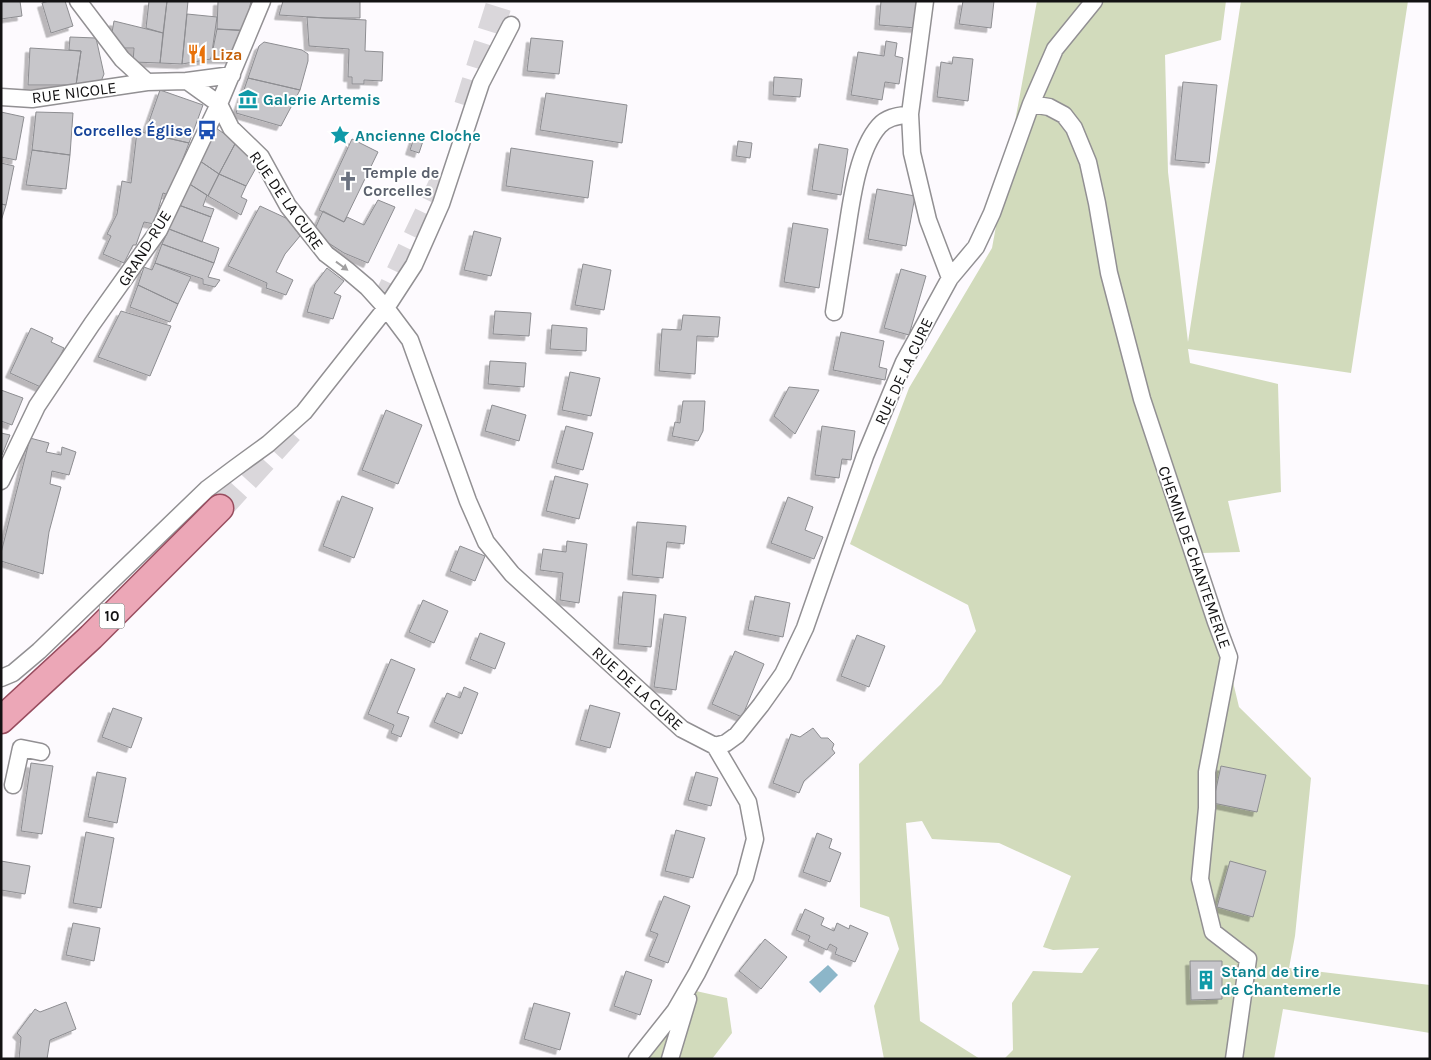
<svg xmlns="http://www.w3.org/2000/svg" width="1431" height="1060" font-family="Karla,sans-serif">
<defs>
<filter id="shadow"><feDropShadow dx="-4.5" dy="4.5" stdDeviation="0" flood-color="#0004"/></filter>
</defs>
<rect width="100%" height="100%" fill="#fdfafe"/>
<!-- green -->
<path fill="#d2dbbc" d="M1037,1H1226L1221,40L1165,55L1168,172L1188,342L1241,1H1408L1351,373L1188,349L1190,363L1278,384L1281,492L1228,501L1240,552L1202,553L1239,707L1311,778L1295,936L1289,968L1430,985V1033L1283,1009L1274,1059H1004L1013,1050L1012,1003L1033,971L1082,973L1099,948L1053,950L1043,947L1071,876L999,843L932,839L922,821L906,823L920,1021L980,1059H884L874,1006L899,949L889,917L860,907L859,764L941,684L976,631L968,605L850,544L909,388L992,248Z
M696,991L727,998L732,1033L712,1059H645Z"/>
<!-- water -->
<path fill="#8cb6c9" d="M828,965L838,975L820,993L809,982Z"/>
<!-- building -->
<path fill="#c7c6ca" stroke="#8d8d91" filter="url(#shadow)" d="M1,1H20L22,16L1,19Z
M49,1H65L73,26L51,33L42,3Z
M149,1H167L163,33L146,28Z
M167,1H188L182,64L160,63Z
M218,1H251L245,31L217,29Z
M283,1H360V18H326L279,15Z
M881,1H919L916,28L879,25Z
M963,1H994L991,28L959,24Z
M187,14L217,17L211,59L182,64Z
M307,17L366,20L365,51L383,52L382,81L364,80V84H352V77H348L349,49L309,46Z
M114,21L163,33L160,63L133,62L134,48H119L111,38Z
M217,29L240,30L234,59H211Z
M70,37L96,38L104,74L102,79L96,84L76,85L81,51L69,50Z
M531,38L563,41L559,74L527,71Z
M886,41L897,43L895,56L903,58L899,84L885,82L882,100L851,95L858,52L884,56Z
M264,42L302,50L308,54V61L300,90L248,78L259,46Z
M30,48L81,51L76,85H28Z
M953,57L973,59L968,101L937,97L941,62L952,64Z
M774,77L802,79L800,97L773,95Z
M248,78L300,90L281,126L236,113Z
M1183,82L1217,85L1209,163L1175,160Z
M160,90L203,105L189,143L145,133Z
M546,93L627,105L622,143L540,130Z
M1,112L24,117L16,160L1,157Z
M36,112L73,113L70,155L32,150Z
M216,128L236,142L219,174L200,161Z
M137,131L189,143L169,195L163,193L154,224L144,222L136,245H133L124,263L103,254L111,236L107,234L117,214L122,181L131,183Z
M414,138L423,141L419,153L410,150Z
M352,139L378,152L344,222L319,210Z
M738,141L752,143L750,158L736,156Z
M236,142L257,166L246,186L219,174Z
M819,144L848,149L841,195L812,190Z
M511,148L593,161L588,198L506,186Z
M32,150L70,155L66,189L26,185Z
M200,161L219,174L208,196L188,183Z
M1,163L14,166L6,205L1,204Z
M219,174L246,186L241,197L247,200L241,215L208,196Z
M188,183L207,195L203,206L214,209L211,217L176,204Z
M877,189L915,196L906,246L868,239Z
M378,200L395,207L368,263L344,253L313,233L323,211L344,222L347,217L364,225Z
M1,204L6,205L1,221Z
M176,204L211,217L202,242L169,229Z
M260,206L288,219L300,236L285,254L276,272L293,280L286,295L266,288L267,283L228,266Z
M793,223L828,229L819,288L784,282Z
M169,229L219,248L214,263L162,244Z
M474,231L501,238L491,276L464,270Z
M162,244L214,263L208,277L220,280L215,287L203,284V279L155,263Z
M155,263L191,277L178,304L138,285L144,267L152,270Z
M583,264L611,270L604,310L575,305Z
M327,268L344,281L334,293L341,296L333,319L307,312L315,284Z
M901,269L926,276L909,335L884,328Z
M138,285L178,304L170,322L130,307Z
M121,311L171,326L150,376L98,357Z
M495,311L531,313L529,336L493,334Z
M683,315L720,317L718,337L697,336L695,374L659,371L662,329L681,330Z
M552,325L587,328L586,351L550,349Z
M31,328L53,338L51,342L64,348L45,389L10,373Z
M841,332L884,341L879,367L887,369L885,380L833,370Z
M490,361L526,363L524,387L488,384Z
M570,372L600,378L591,416L562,410Z
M789,387L819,390L795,434L774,416Z
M1,390L23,398L12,425L1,421Z
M683,401H705L703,431L698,441L672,436L675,422L680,423Z
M492,405L526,415L519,441L485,431Z
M386,410L422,425L398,484L362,470Z
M566,426L593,433L583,470L556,463Z
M822,426L855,431L851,460L842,459L839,478L815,475Z
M1,433L10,435L2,455H1Z
M30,438L49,443L46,452L61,455L62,447L76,452L69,475L52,471L50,484L61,487L49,532L43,574L1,561V553Z
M555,476L588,484L579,519L546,511Z
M342,496L373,508L354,558L323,546Z
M788,497L813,507L805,530L823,537L814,559L771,543Z
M637,522L686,526L684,544L667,542L663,578L632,575Z
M567,541L587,544L579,603L560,600L563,573L540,570L543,549L566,552Z
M460,546L485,556L475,581L450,571Z
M623,592L656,595L651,647L618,644Z
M755,596L790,603L783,637L748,630Z
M423,600L448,611L434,643L409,632Z
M664,614L686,617L676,690L654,687Z
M480,633L505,643L495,669L470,659Z
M857,635L885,646L869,687L841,676Z
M735,651L764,664L742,717L712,704Z
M391,659L415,669L397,713L409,717L401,737L391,733L394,725L368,714Z
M464,687L478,693L462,734L434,722L447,693L460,698Z
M590,705L620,713L610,748L580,740Z
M113,708L142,718L131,748L102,737Z
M813,728L821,738H828L834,744L832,749L835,753L804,781L799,793L773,783L791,734L800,737Z
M31,763L53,766L42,834L21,831Z
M1221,766L1266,775L1257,812L1213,803Z
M97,772L126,778L117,823L88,817Z
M696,772L718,778L711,806L688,800Z
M676,830L705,838L693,878L665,871Z
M86,832L114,838L101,908L73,903Z
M817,833L832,839L829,848L841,853L830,882L803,872Z
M1,861L30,866L25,894L1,890Z
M1230,861L1266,871L1253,917L1217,907Z
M664,896L690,906L668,963L649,956L658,934L650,931Z
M805,909L824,918L821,925L834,931L837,923L849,929L850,925L868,933L855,962L835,954L837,948L830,944L827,950L808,941L810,936L796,930Z
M73,923L100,928L94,961L66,955Z
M765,939L787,957L761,989L739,971Z
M1190,961H1222V999L1191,1000Z
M626,971L652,980L640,1015L614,1006Z
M66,1002L76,1029L50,1040L47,1059H19L21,1037L17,1033L35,1009L40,1012Z
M534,1003L570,1013L560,1050L524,1039Z"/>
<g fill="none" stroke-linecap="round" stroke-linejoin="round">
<!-- primary-tunnel -->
<path stroke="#dad7db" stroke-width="26" stroke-dasharray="26 13" stroke-linecap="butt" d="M467,106L500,1
M382,308L442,183L447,167
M220,508L295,426"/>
<defs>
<path id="minor" d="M78,1L122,59L147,82L187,81L232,75
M925,1L910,114L912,153L928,220L950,278
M187,81L219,104L231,128L261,157L288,206L326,254L347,270L367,287L386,308L410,340L468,501L486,542L512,574L682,729L715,746L726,743L737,735L761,705L783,674L805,628L865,456L904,362L950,278L976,247L992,213L1031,104L1055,49L1094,1
M1,97L32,99L147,82
M1031,104L1049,107L1064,115L1074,128L1088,162L1097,203L1109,273L1142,399L1216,622L1229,657L1207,772V808L1200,879L1213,932L1248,959L1234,1059
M834,312C838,287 842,262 846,236C851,204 857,151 879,126C887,117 898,116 910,114
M1,481L37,406L92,324L159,230L219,104L262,1
M1,678L13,673L39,651L207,489L235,468L268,444L304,412L386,308L414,265L441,204L481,83L511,25
M13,785L21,748L41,752
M637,1059L675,1011L697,973L745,877L755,839L748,802L715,746
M670,1059L688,999"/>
<path id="primary" d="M1,720L91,637L220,508"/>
</defs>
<!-- minor casing -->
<use href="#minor" stroke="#929093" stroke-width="19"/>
<!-- primary casing -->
<use href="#primary" stroke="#984c5e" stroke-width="29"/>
<!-- minor -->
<use href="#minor" stroke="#fff" stroke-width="16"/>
<!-- primary -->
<use href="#primary" stroke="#eca7b7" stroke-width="26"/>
</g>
<!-- one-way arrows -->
<defs><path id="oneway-solid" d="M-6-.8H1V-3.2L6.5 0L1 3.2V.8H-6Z" transform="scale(1.25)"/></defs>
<use fill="#a1a0a1" href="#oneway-solid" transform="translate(342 266) rotate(36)"/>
<!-- icons -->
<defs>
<symbol id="restaurant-bare" viewBox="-9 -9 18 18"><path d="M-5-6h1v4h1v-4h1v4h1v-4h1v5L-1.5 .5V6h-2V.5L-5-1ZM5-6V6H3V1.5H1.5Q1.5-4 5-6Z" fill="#e8710a" stroke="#fff" stroke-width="2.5" paint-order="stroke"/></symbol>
<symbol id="museum-bare" viewBox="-9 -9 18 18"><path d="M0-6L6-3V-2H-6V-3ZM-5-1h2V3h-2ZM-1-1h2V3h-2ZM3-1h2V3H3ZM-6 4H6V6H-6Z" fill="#0f9aa8" stroke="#fff" stroke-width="2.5" paint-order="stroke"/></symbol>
<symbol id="bus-bare" viewBox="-9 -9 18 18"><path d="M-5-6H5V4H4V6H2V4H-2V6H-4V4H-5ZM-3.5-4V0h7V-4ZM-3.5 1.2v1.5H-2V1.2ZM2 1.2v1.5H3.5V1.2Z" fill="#1a4fb4" stroke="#fff" stroke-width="2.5" paint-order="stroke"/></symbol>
<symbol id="sight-bare" viewBox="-9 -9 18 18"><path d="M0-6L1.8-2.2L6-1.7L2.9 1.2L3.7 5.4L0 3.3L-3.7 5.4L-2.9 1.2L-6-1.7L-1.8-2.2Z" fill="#0f9aa8" stroke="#fff" stroke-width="2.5" paint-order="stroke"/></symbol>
<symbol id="church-bare" viewBox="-9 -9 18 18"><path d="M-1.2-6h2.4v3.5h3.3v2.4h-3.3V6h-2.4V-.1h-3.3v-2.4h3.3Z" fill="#6b7280" stroke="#fff" stroke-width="2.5" paint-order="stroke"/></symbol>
<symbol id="building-bare" viewBox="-9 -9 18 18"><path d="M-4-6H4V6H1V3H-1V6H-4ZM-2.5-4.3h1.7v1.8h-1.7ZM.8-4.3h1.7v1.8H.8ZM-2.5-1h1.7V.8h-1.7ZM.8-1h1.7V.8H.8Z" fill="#0f9aa8" stroke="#fff" stroke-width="2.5" paint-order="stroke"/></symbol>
</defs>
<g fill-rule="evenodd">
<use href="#restaurant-bare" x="183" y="40" width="28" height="28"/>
<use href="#museum-bare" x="234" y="85" width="28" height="28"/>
<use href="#bus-bare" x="193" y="116" width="28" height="28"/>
<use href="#sight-bare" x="326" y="121" width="28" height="28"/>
<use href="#church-bare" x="334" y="167" width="28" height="28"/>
<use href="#building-bare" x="1192" y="966" width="28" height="28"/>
</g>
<g text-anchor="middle" stroke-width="4" stroke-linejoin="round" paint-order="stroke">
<!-- shield labels -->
<rect fill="#fff" stroke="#5a595a" stroke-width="1" x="99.5" y="603.5" width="25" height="25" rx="4"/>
<g font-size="15" font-weight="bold" fill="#131213">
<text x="112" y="621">10</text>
</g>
<!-- food labels -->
<g font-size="16" font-weight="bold" fill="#c56008" stroke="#fff" text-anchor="start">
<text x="212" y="60">Liza</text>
</g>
<!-- street labels -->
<g font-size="16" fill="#131213" stroke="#fff">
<text transform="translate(74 92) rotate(-7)" y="6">RUE NICOLE</text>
<text transform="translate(287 200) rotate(55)" y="6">RUE DE LA CURE</text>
<text transform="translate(144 248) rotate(-58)" y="6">GRAND-RUE</text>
<text transform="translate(903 371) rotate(-65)" y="6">RUE DE LA CURE</text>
<text transform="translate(1195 557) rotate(71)" y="6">CHEMIN DE CHANTEMERLE</text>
<text transform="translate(638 688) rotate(42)" y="6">RUE DE LA CURE</text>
</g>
<!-- culture labels -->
<g font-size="16" font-weight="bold" fill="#0d838f" stroke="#fff" text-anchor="start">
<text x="263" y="105">Galerie Artemis</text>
<text x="355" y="141">Ancienne Cloche</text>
<text x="1221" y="977">Stand de tire<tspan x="1221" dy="18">de Chantemerle</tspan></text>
</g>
<!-- transit labels -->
<g font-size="16" font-weight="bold" fill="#164399" stroke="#fff" text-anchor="end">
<text x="192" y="136">Corcelles Église</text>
</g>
<!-- worship labels -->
<g font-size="16" font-weight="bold" fill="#5b616d" stroke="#fff" text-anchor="start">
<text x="363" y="178">Temple de<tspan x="363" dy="18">Corcelles</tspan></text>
</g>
</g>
<!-- border -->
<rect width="1431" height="1060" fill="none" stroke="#131213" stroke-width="5"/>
</svg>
